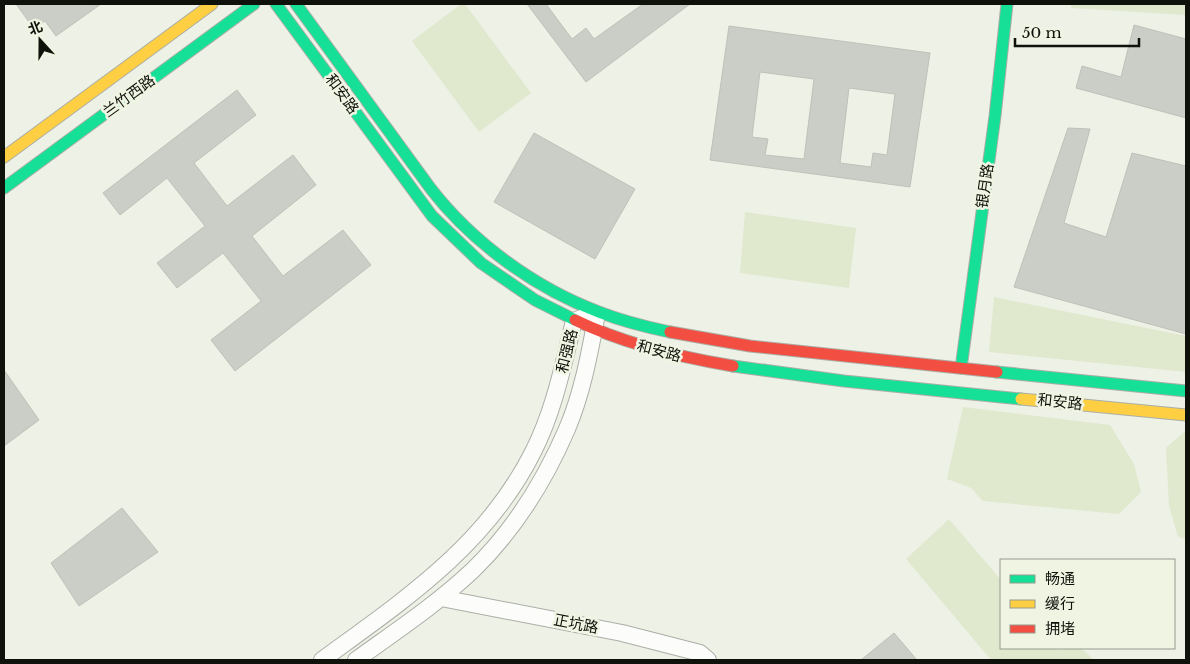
<svg xmlns="http://www.w3.org/2000/svg" width="1190" height="664" font-family="'Libre Baskerville','Noto Sans SC',serif">
<rect width="100%" height="100%" fill="#eef1e6"/>
<!-- green -->
<path fill="#e0e8ce" d="M461,4H465L531,93L479,132L412,41Z
M1071,4H1186V15L1071,8Z
M745,212L856,228L849,288L740,273Z
M994,297L1186,336V372L989,352Z
M963,407L1110,425L1134,464L1141,492L1119,514L983,501L971,488L947,479Z
M1186,430V539L1178,537L1169,506L1166,448Z
M949,519L1001,580V648H1059L1061,650L1070,648H1081L1094,660H991L906,559Z"/>
<!-- building -->
<path fill="#cbcec6" stroke="#bfc1b9" fill-rule="evenodd" d="M16,4H101L56,36L45,21L34,29Z
M527,4H546L572,39L586,28L594,39L643,4H690L586,82Z
M1134,25L1186,39V118L1076,88L1082,66L1121,77Z
M729,26L930,53L910,187L710,160ZM760,72L814,79L804,159L765,155L768,139L752,137ZM849,88L895,94L887,155L873,153L871,167L840,163Z
M237,90L256,115L194,163L227,206L293,155L316,185L252,236L283,276L343,230L371,265L235,371L211,340L261,301L223,253L177,288L157,263L205,226L167,178L120,215L103,193Z
M1068,128L1090,129L1064,223L1106,237L1132,153L1186,166V334L1014,287Z
M534,133L635,189L595,259L494,202Z
M4,370L39,420L4,446Z
M122,508L158,552L79,606L51,563Z
M894,633L917,660H861Z"/>
<g fill="none" stroke-linecap="round" stroke-linejoin="round">
<defs>
<path id="street" d="M441,598L622,633L700,653L708,660
M322,660C404,600 486,546 533,452C554,411 563,365 574,321L584,317
M356,660C396,631 437,604 473,570C513,531 545,480 567,429C582,394 589,356 596,319"/>
<path id="fast" d="M276,4L432,216L481,263L535,300L575,320
M296,4L431,189C473,243 535,288 599,312C622,321 646,327 670,332
M4,188L254,4
M733,366L844,381L1021,399
M961,368L995,116L1007,4
M997,372L1186,391"/>
<path id="slow" d="M4,157L212,4
M1021,399L1186,415"/>
<path id="jam" d="M575,320C624,344 679,357 733,366
M670,332L750,346L997,372"/>
</defs>
<!-- street casing -->
<use href="#street" stroke="#abaea6" stroke-width="18"/>
<!-- fast casing -->
<use href="#fast" stroke="#abaea6" stroke-width="13"/>
<!-- slow casing -->
<use href="#slow" stroke="#abaea6" stroke-width="13"/>
<!-- jam casing -->
<use href="#jam" stroke="#abaea6" stroke-width="13"/>
<!-- street -->
<use href="#street" stroke="#fcfdfb" stroke-width="16"/>
<!-- fast -->
<use href="#fast" stroke="#16e098" stroke-width="11"/>
<!-- slow -->
<use href="#slow" stroke="#ffcf43" stroke-width="11"/>
<!-- jam -->
<use href="#jam" stroke="#f24e42" stroke-width="11"/>
</g>
<g text-anchor="middle" stroke-width="5" stroke-linejoin="round" paint-order="stroke">
<!-- street labels -->
<g font-size="15" fill="#0f110b" stroke="#eff5e2">
<text transform="translate(342 94) rotate(54)" y="5">和安路</text>
<text transform="translate(129 96) rotate(-36)" y="5">兰竹西路</text>
<text transform="translate(985 186) rotate(-82)" y="5">银月路</text>
<text transform="translate(567 351) rotate(-76)" y="5">和强路</text>
<text transform="translate(659 351) rotate(15)" y="5">和安路</text>
<text transform="translate(1060 402) rotate(6)" y="5">和安路</text>
<text transform="translate(576 624) rotate(11)" y="5">正坑路</text>
</g>
</g>
<!-- border -->
<rect width="1190" height="664" fill="none" stroke="#0f110b" stroke-width="10"/>
<!-- legend -->
<rect x="1000" y="559" width="175" height="90" fill="#eff5e2" stroke="#959a8c"/>
<rect x="1010" y="575" width="25" height="8" fill="#16e098" stroke="#959a8c"/>
<text x="1045" y="584" font-size="15" fill="#0f110b">畅通</text>
<rect x="1010" y="600" width="25" height="8" fill="#ffcf43" stroke="#959a8c"/>
<text x="1045" y="609" font-size="15" fill="#0f110b">缓行</text>
<rect x="1010" y="625" width="25" height="8" fill="#f24e42" stroke="#959a8c"/>
<text x="1045" y="634" font-size="15" fill="#0f110b">拥堵</text>
<!-- north arrow -->
<g transform="translate(40 40) rotate(339)" stroke="#eff5e2" stroke-width="4" paint-order="stroke">
<path d="M0-4L9 19L0 12L-9 19Z" fill="#0f110b"/>
<text y="-8" font-size="14" font-weight="bold" text-anchor="middle" fill="#0f110b">北</text>
</g>
<!-- scale -->
<path d="M1015 38v8h124v-8" fill="none" stroke="#0f110b" stroke-width="2.5"/>
<text x="1022" y="38" font-size="15" fill="#0f110b" stroke="#eff5e2" stroke-width="4" paint-order="stroke">50 m</text>
</svg>
